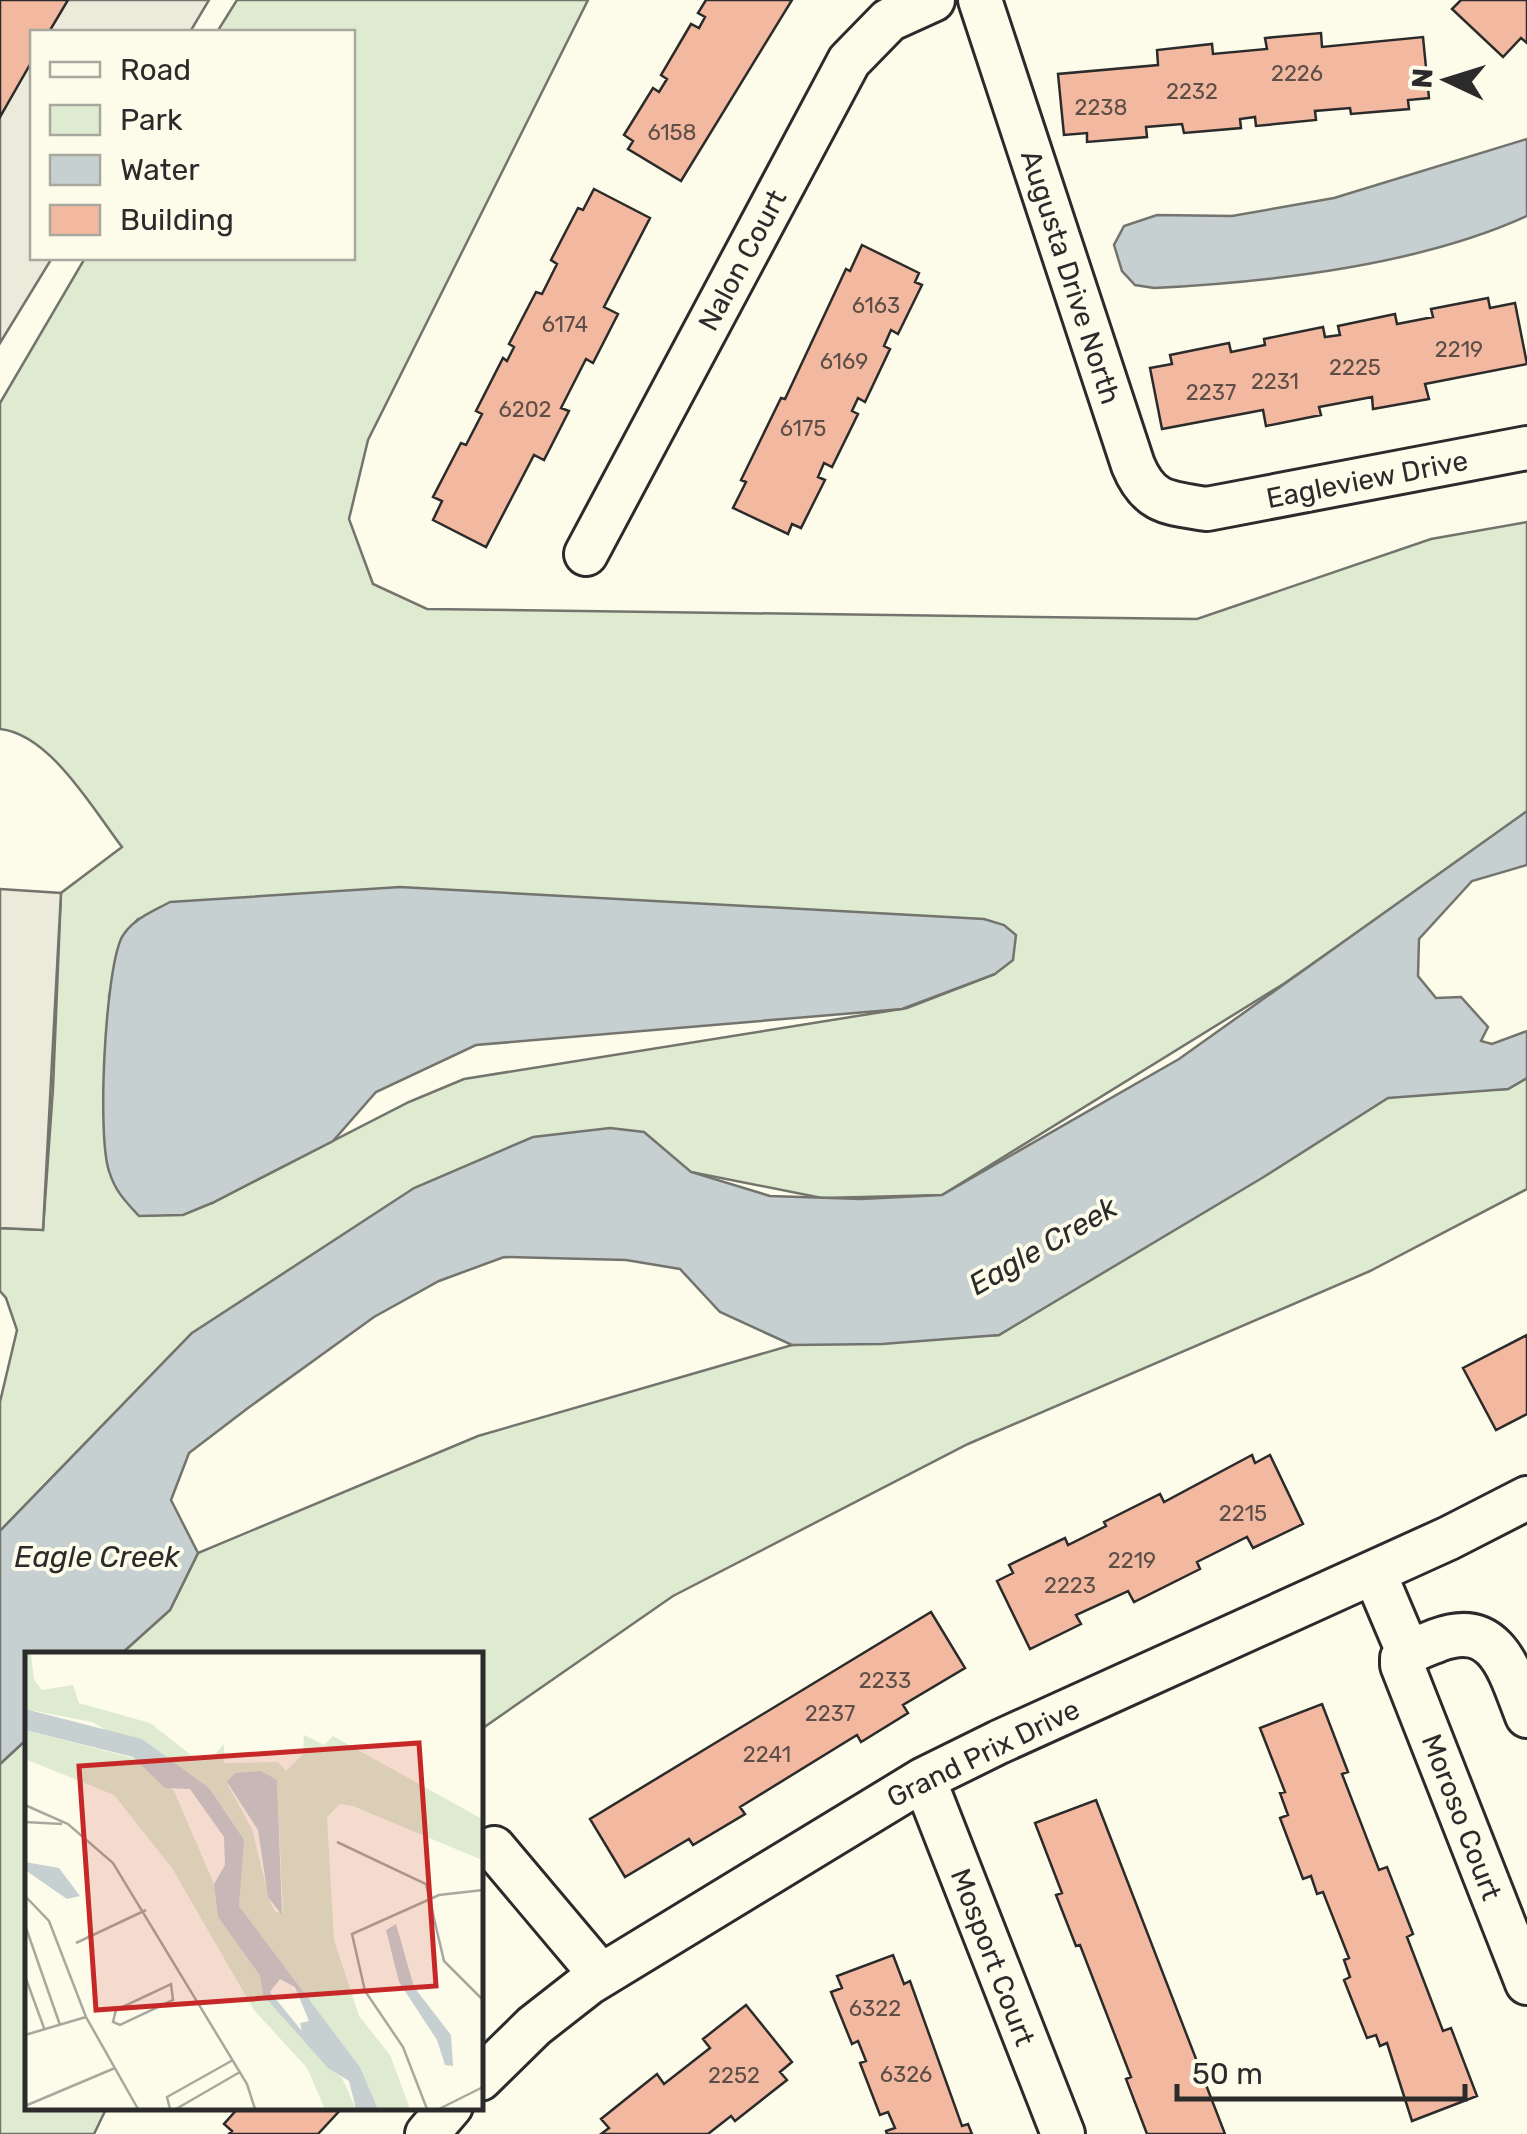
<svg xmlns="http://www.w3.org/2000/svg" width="1527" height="2134" font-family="Rubik,sans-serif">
<rect width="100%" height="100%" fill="#fdfbea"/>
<!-- green -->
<path fill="#deebd1" stroke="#74746e" stroke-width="2.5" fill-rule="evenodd" d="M237,0H588L368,440L349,519L373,584L427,609L1197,619L1431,539L1527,522V814L1285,983L942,1195L822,1198L691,1172L192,1333L0,1531V1402L17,1330L6,1298L0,1291V1228L43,1230L53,1088L61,893L122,847C93,809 50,734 0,729V403L85,258H352V32H217ZM138,919L995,974L907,1008L464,1079L409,1102L212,1203L109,997L122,937Z
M1527,1078V1189L1370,1271L968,1444L673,1596L480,1730V1654H121L170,1610L198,1553L478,1436L792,1345L999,1335L1399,1091L1508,1089Z
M27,1739L28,2106L107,2107L94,2134H0V1764Z"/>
<!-- parking -->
<path fill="#eceadb" stroke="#74746e" stroke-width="2.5" d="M0,0H209L190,32H32V258H52L0,343Z
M0,889L61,893L43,1230L0,1228Z"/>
<!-- water -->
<path fill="#c7d0d0" stroke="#74746e" stroke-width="2.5" d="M1527,139V216C1420,265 1271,282 1154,288L1135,285L1122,271L1114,245L1124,226L1157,215L1232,216L1334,198Z
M1527,811V865L1472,881L1419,939L1418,976L1436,998L1461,997L1488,1027L1481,1041L1492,1044L1527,1031V1078L1508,1089L1388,1098L1262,1178L999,1335L882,1344L792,1345L720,1312L680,1269L626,1260L504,1257L439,1281L374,1317L248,1408L189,1453L171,1500L198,1553L170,1610L121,1654H28L27,1739L0,1764V1531L192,1333L414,1188L533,1137L610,1128L644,1132L691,1172L770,1196L861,1199L942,1195L1179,1059Z
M400,887L984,919L1004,925L1016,935L1013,960L995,974L902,1009L476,1045L376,1092L333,1141L212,1203L183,1215L139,1216C125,1201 115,1191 109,1171C97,1135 105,975 121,939C130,920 152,912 170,902Z"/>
<!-- building -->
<path fill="#f2b8a0" stroke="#2b2b2b" stroke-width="2.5" d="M0,0H68L49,32H32V61L0,117Z
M706,0H792L681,181L628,149L633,141L624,135L653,88L659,92L667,79L661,75L691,24L699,28L705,17L698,13Z
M1461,0H1527V43L1521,38L1503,57L1452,9Z
M1321,33L1322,47L1423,37L1429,98L1408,100L1409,109L1351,114L1350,108L1315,111L1316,120L1256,126L1255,117L1240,119L1241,128L1184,133L1182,124L1146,127L1147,137L1087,142V133L1064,135L1058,74L1158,65L1157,50L1212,44L1213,54L1267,49L1265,38Z
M594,189L650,218L604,307L618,314L593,363L586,359L561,408L569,411L544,460L534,455L486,547L433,520L442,501L433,497L461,443L466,445L482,414L476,411L503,358L507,361L514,347L509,344L536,292L542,294L557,264L551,260L578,208L583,210Z
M862,245L919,273L915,282L922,285L898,334L891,330L884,346L890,349L865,402L858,398L852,411L858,414L832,467L824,463L818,477L825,480L801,528L792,524L788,534L733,508L746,482L741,480L781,398L785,399L846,269L850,271Z
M1488,298L1490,308L1515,303L1527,364L1425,384L1429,399L1373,409L1372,397L1319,407L1321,415L1266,426L1263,410L1162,429L1150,368L1172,364L1170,355L1229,343L1231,352L1265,345L1264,339L1323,327L1325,337L1340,335L1338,326L1395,314L1397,324L1433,317L1431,309Z
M1527,1335V1414L1496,1430L1463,1368Z
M1252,1455L1255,1463L1270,1455L1303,1524L1253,1548L1247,1537L1197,1562L1200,1569L1134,1602L1128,1591L1076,1615L1081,1624L1030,1649L997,1581L1013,1573L1009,1565L1065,1538L1068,1545L1106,1526L1104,1522L1160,1494L1164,1502Z
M931,1612L965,1668L903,1705L908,1713L861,1742L857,1735L740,1807L745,1814L693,1845L689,1839L625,1877L590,1819Z
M1322,1704L1348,1772L1342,1774L1379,1870L1387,1867L1413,1934L1407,1937L1443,2031L1451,2028L1477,2096L1412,2121L1387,2043L1380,2046L1376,2035L1367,2038L1344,1980L1350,1977L1344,1960L1349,1958L1323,1892L1317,1894L1311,1876L1303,1879L1280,1818L1288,1815L1280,1793L1285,1792L1260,1728Z
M1096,1800L1225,2134H1147L1126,2079L1131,2077L1080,1945L1076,1946L1056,1895L1062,1893L1035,1823Z
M893,1955L904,1984L910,1981L962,2126L968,2124L972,2134H887L886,2131L895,2128L888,2112L880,2115L860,2063L866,2061L858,2041L852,2044L831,1992L842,1988L837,1976Z
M746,2005L792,2062L780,2072L787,2080L735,2121L731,2116L708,2134H601L609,2128L601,2119L657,2074L664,2084L710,2048L703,2039Z
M240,2106H344L318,2134H229L232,2131L224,2124Z"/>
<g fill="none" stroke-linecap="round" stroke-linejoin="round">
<defs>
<path id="minor" d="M980,0L1133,465C1149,504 1169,503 1207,509L1527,448
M586,554L849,61L889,20L933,0
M1374,1572L1408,1652
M1527,1716C1510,1673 1498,1618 1438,1640C1426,1645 1412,1649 1402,1658V1665L1527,1983
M924,1779L1063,2134
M494,1848L601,1975
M480,2079L534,2026L589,1983L924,1779L999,1742L1449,1538L1527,1498
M427,2134L451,2106"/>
</defs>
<!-- minor casing -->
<use href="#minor" stroke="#2b2b2b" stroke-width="48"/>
<!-- minor -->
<use href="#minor" stroke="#fdfbea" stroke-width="42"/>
</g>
<g text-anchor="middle" stroke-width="8" stroke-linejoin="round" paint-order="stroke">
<!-- number labels -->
<g font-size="22" fill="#5d4e48">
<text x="1297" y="81">2226</text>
<text x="1192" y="99">2232</text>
<text x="1101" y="115">2238</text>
<text x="672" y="140">6158</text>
<text x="876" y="313">6163</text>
<text x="565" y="332">6174</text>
<text x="1459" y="357">2219</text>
<text x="844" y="369">6169</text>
<text x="1355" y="375">2225</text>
<text x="1275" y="389">2231</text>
<text x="1211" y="400">2237</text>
<text x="525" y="417">6202</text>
<text x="803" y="436">6175</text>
<text x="1243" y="1521">2215</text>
<text x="1132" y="1568">2219</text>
<text x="1070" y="1593">2223</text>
<text x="885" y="1688">2233</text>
<text x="830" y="1721">2237</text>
<text x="767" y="1762">2241</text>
<text x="875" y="2016">6322</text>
<text x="906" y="2082">6326</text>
<text x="734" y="2083">2252</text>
</g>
<!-- street labels -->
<g font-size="28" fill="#2b2b2b" stroke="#fdfbea">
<text transform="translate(742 260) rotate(-62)" y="10">Nalon Court</text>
<text transform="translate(1071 277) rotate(72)" y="10">Augusta Drive North</text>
<text transform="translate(1367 479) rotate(-11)" y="10">Eagleview Drive</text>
<text transform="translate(983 1753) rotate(-26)" y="10">Grand Prix Drive</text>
<text transform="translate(1462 1817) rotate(69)" y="10">Moroso Court</text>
<text transform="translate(993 1957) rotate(69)" y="10">Mosport Court</text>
</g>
<!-- water labels -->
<g font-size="30" font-style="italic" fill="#2b2b2b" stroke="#fdfbea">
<text transform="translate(1043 1246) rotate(-30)" y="10">Eagle Creek</text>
<text x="97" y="1567">Eagle Creek</text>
</g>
</g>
<!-- overview -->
<g transform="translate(25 1652)">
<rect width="458" height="458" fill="#fdfbea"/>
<path d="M0,1H6L9,28L17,38L48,33L54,51L125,71L171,107L187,106L199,92V111L253,110L261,119L278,102L279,83L299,93L308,84L457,167V208L328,154L315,152L302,165L309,288L334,364L365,403L385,457H353L335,415L214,254L215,214L184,136L67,70L0,57ZM210,121L252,128L258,261L250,260L244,246L227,177L203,133ZM0,78L108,106L149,139L189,232L193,265L236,326L238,343L317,426L331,457H300L282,416L229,358L147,216L89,143L0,107Z" fill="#deebd1" fill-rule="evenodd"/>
<path d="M0,57L117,87L184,136L219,188L214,254L335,415L353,457H331L324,429L303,416L238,343L235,324L193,265L189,232L200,213L199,185L165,137L140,136L108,105L0,78ZM255,327L270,335L284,369L275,371L277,379L245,340ZM236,119L252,128L257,263L243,245L233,178L202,130L210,121ZM0,210L34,216L55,244L42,247L0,218ZM371,272L389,335L426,383L428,414L420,413L412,388L374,330L361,278Z" fill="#c7d0d0" fill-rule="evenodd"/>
<path fill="none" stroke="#a9a89e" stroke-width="2.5" d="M0,153L43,172L88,211L222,432L230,457M0,170L37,172M312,190L401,232L419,309L458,348M0,244L24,269L61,365L113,457M0,273L35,373M51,291L121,258M0,324L19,376M146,332L148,348L95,373L88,370L91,358ZM0,383L61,365M0,454L90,416M145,457L142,445L208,408M151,457L215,420M402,457L378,395L340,339L327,282L414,243L458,238M414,457L458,435"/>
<path fill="#c62828" fill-opacity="0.15" stroke="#c62828" stroke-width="5" d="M394,91L411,334L71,358L54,114Z"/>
<rect width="458" height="458" fill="none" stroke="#2b2b2b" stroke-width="5"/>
</g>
<!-- legend -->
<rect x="30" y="30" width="325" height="230" fill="#fdfbea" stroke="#a9a89e" stroke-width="2.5"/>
<rect x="50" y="62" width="50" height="15" fill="#fdfbea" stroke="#a9a89e" stroke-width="2.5"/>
<text x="120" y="80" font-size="30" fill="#2b2b2b">Road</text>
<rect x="50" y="105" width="50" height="30" fill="#deebd1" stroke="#a9a89e" stroke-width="2.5"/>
<text x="120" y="130" font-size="30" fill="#2b2b2b">Park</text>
<rect x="50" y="155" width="50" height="30" fill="#c7d0d0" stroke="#a9a89e" stroke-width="2.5"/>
<text x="120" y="180" font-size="30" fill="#2b2b2b">Water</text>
<rect x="50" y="205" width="50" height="30" fill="#f2b8a0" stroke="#a9a89e" stroke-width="2.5"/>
<text x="120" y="230" font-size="30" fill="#2b2b2b">Building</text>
<!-- north arrow -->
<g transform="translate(1447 80) rotate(274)" stroke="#fdfbea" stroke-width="8" paint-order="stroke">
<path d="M0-8L18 38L0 25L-18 38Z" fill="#2b2b2b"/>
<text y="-15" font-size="28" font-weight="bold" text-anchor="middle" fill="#2b2b2b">N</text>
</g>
<!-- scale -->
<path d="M1177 2084v15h288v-15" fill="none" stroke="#2b2b2b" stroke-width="5"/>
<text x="1192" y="2084" font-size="30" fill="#2b2b2b" stroke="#fdfbea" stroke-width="8" paint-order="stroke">50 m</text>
</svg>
